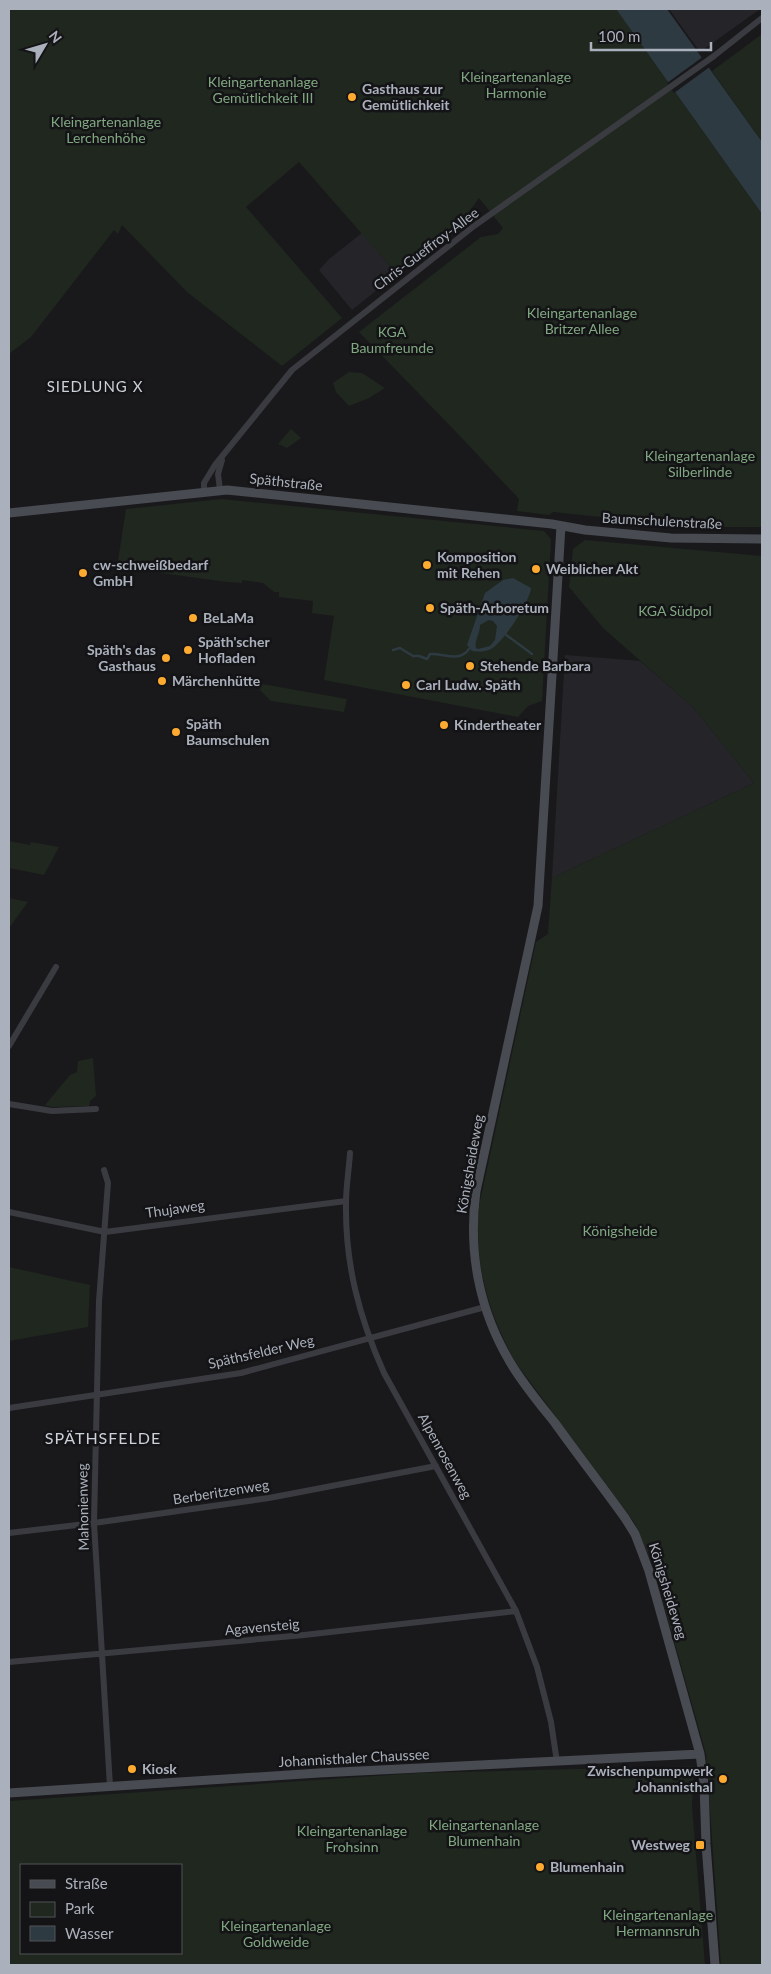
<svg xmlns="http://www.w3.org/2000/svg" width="771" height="1974" font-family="Lato,sans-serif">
<rect width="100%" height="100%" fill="#19191c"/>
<!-- built -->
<path fill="#252529" d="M669,9H760L700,52Z
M362,233L397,274L352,310L319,270L329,259Z
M565,655L640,661L694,708L754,783L552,878Z"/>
<!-- green -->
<path fill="#1f271f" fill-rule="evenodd" d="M9,9H616L762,214V527H700L553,512L549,515L517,511L519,499L461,437L359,332L481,237L498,234L503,228L479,198L459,226L397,274L299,162L246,207L342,318L282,366L187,292L122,225L118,234L114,230L31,337L9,354Z
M762,34V142L712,71Z
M349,372L362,373L385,388L369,398L349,406L336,392L333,383Z
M291,429L301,438L287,448L278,444Z
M222,499L544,531L551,539L542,701L528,706L518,717L324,680L334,616L312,613L313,601L279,597V592H274L263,583L242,580V583L227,582L117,567L126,509Z
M585,540L762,556V1965H721L706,1754L653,1566L634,1522L516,1363C488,1313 474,1264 479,1206L536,942L548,934L552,878L754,783L694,708L603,628L569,587L573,549Z
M262,684L347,699L344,712L271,701L260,690Z
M9,841L30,845L31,842L59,847L44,875L9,868Z
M9,898L28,902L9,928Z
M93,1058L96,1096L90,1101L89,1106L52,1107L45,1105L70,1075L77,1072L78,1061Z
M9,1267L90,1285L88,1327L9,1341Z
M694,1766L692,1806L705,1965H9V1801L419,1773ZM21,1865H181V1953H21Z"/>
<!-- water -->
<path fill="#2e3a41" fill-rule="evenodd" d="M616,9H667L762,142V214Z
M513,578L531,588C530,601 504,642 491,649C484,652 479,652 472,651L467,645L485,593L503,580ZM489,620L493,621L497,626L495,640L490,646L478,649L476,648C474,641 480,634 480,625Z"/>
<!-- pier -->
<path fill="#19191c" d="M704,56L711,66L674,93L667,83Z"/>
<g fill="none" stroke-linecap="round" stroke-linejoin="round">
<!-- stream -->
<path stroke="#2e3a41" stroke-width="2.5" d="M505,634L532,654
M393,650L400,648L413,656H419L427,659L430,654C444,653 459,663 469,649"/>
<!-- street -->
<path stroke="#3a3b41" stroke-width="6" d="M220,490L218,474L222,460
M204,492V483L215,465L292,370L474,226L714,56L762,18
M9,1046L56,967
M9,1104L52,1111L96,1109
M350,1153C349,1170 346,1186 346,1203C345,1264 359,1317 384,1373L516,1611L537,1667L551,1722L557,1762
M104,1170L108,1183L99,1301L94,1523L110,1786
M9,1212L105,1232L346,1201
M9,1408L241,1373L485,1307
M9,1533L94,1523L269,1498L436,1466
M9,1662L304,1635L516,1611"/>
<!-- secondary -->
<path stroke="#484b51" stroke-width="9" d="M9,513L227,490L552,524L585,530L671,538L762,539
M561,526L538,906L476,1191C468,1251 479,1310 510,1362C523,1384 539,1403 555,1423C578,1455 602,1486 625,1518L635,1534L649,1571L700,1754L704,1784L706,1844L715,1965
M9,1793L319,1773L700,1754"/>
</g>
<!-- markers -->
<g fill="#fdab30" stroke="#141417" stroke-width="2">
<circle cx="352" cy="97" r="5"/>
<circle cx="427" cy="565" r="5"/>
<circle cx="536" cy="569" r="5"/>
<circle cx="83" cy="573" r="5"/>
<circle cx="430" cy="608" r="5"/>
<circle cx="193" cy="618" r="5"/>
<circle cx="188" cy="650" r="5"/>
<circle cx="166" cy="658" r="5"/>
<circle cx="470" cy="666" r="5"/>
<circle cx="162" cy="681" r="5"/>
<circle cx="406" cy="685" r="5"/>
<circle cx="444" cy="725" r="5"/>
<circle cx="176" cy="732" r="5"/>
<circle cx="132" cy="1769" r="5"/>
<circle cx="723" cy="1779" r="5"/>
<rect x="695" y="1840" width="10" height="10" rx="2.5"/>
<circle cx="540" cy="1867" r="5"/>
</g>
<g text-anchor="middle" stroke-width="5" stroke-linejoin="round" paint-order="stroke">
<!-- park labels -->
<g font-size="14" fill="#81a881" stroke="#141417">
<text x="516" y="82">Kleingartenanlage<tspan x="516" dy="16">Harmonie</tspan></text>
<text x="263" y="87">Kleingartenanlage<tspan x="263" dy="16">Gemütlichkeit III</tspan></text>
<text x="106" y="127">Kleingartenanlage<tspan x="106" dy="16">Lerchenhöhe</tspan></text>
<text x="582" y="318">Kleingartenanlage<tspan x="582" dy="16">Britzer Allee</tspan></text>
<text x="392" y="337">KGA<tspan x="392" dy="16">Baumfreunde</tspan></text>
<text x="700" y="461">Kleingartenanlage<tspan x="700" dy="16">Silberlinde</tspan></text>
<text x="675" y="616">KGA Südpol</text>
<text x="620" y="1236">Königsheide</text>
<text x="484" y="1830">Kleingartenanlage<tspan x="484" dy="16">Blumenhain</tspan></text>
<text x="352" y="1836">Kleingartenanlage<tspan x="352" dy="16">Frohsinn</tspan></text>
<text x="658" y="1920">Kleingartenanlage<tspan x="658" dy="16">Hermannsruh</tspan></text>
<text x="276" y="1931">Kleingartenanlage<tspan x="276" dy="16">Goldweide</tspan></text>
</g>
<!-- poi labels -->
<g font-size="14" font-weight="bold" fill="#abb1bc" stroke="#141417" text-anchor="start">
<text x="362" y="94">Gasthaus zur<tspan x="362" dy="16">Gemütlichkeit</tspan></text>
<text x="437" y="562">Komposition<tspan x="437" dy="16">mit Rehen</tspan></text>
<text x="93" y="570">cw-schweißbedarf<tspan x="93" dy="16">GmbH</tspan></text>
<text x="546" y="574">Weiblicher Akt</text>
<text x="440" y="613">Späth-Arboretum</text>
<text x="203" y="623">BeLaMa</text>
<text x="198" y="647">Späth'scher<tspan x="198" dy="16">Hofladen</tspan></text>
<text x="156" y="655" text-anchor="end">Späth's das<tspan x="156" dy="16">Gasthaus</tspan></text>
<text x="480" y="671">Stehende Barbara</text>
<text x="172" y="686">Märchenhütte</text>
<text x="416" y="690">Carl Ludw. Späth</text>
<text x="186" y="729">Späth<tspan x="186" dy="16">Baumschulen</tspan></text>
<text x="454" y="730">Kindertheater</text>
<text x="142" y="1774">Kiosk</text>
<text x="713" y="1776" text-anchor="end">Zwischenpumpwerk<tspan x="713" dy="16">Johannisthal</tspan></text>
<text x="690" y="1850" text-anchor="end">Westweg</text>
<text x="550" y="1872">Blumenhain</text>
</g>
<!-- street labels -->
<g font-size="14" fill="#abb1bc" stroke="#141417">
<text transform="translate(426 249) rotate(-37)" y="5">Chris-Gueffroy-Allee</text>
<text transform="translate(286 482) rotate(6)" y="5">Späthstraße</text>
<text transform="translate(662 521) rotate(3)" y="5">Baumschulenstraße</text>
<text transform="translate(470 1164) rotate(-80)" y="5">Königsheideweg</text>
<text transform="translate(175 1209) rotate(-8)" y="5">Thujaweg</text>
<text transform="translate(261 1352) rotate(-13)" y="5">Späthsfelder Weg</text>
<text transform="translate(445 1456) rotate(61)" y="5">Alpenrosenweg</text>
<text transform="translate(221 1492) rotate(-9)" y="5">Berberitzenweg</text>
<text transform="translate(83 1507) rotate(-91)" y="5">Mahonienweg</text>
<text transform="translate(668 1591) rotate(73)" y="5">Königsheideweg</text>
<text transform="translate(262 1627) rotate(-5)" y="5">Agavensteig</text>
<text transform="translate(354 1758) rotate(-3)" y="5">Johannisthaler Chaussee</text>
</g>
<!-- neighbourhood labels -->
<g font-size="15" letter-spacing="1" fill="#ccd0d8" stroke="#141417">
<text x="95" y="392">SIEDLUNG X</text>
</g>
<!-- quarter labels -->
<g font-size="16" letter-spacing="1" fill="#ccd0d8" stroke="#141417">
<text x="103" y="1444">SPÄTHSFELDE</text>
</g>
</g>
<!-- border -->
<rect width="771" height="1974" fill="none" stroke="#abb1bc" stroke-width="20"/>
<!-- legend -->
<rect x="20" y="1864" width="162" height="90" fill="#141417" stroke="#505359"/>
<rect x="30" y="1880" width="25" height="8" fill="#484b51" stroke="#505359"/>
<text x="65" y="1889" font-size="15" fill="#abb1bc">Straße</text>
<rect x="30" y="1902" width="25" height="15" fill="#1f271f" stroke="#505359"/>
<text x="65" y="1914" font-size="15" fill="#abb1bc">Park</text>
<rect x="30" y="1926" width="25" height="15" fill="#2e3a41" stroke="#505359"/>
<text x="65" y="1939" font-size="15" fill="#abb1bc">Wasser</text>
<!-- north arrow -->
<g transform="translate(45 45) rotate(52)" stroke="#141417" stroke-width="4" paint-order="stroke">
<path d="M0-4L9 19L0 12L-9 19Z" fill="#abb1bc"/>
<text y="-8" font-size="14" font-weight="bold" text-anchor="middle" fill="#abb1bc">N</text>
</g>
<!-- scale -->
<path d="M591 42v8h120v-8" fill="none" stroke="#abb1bc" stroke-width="2.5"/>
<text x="598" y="42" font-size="15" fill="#abb1bc" stroke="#141417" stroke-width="4" paint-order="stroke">100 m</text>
</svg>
